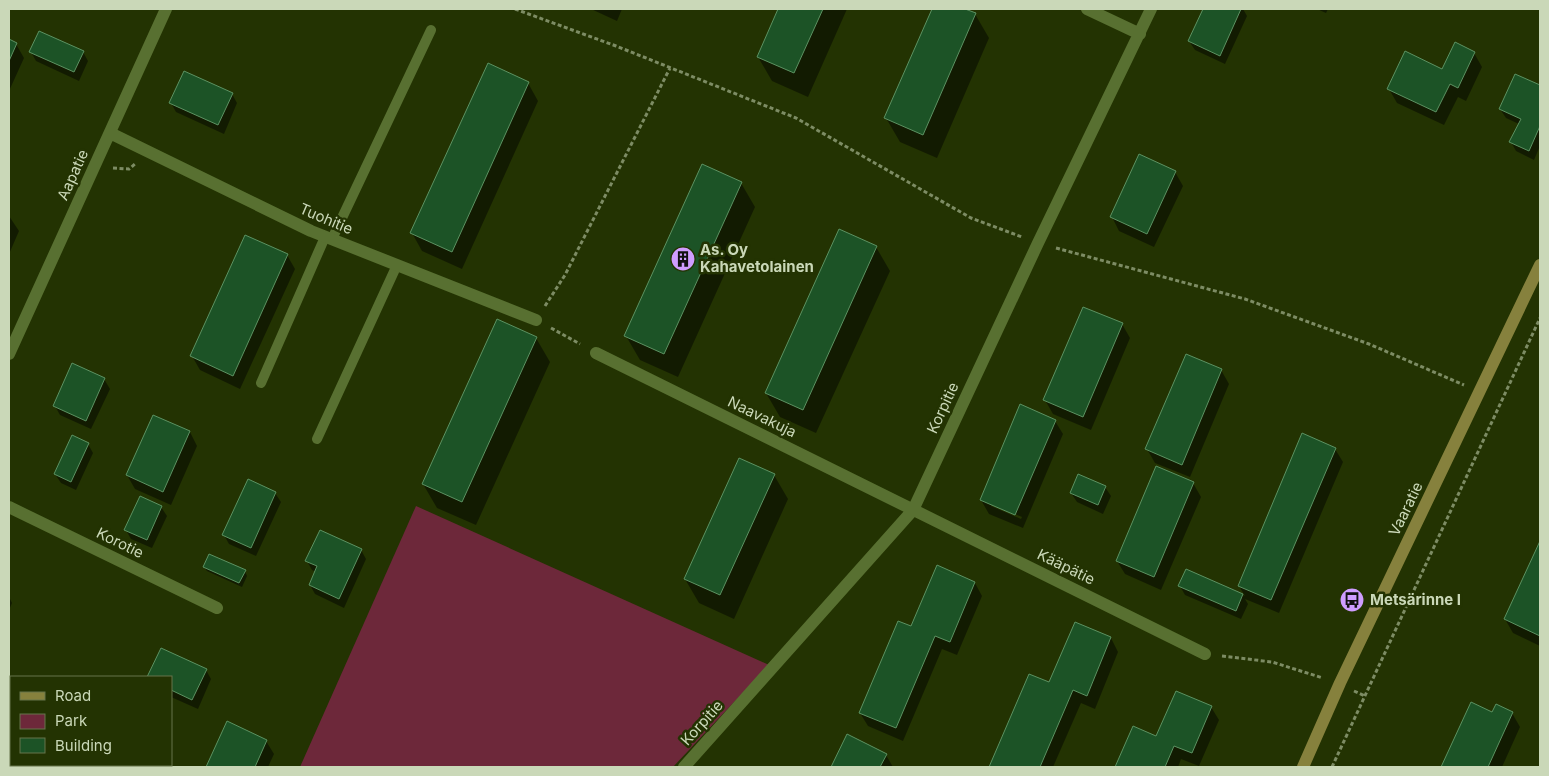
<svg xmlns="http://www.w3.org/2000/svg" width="1549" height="776" font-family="Inter,sans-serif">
<rect width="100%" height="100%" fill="#233302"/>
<!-- green -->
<path fill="#6d283a" d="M416,506L769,665L673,767H300Z"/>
<!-- shadow -->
<path fill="#0007" fill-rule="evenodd" d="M591,9H622L617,21Z
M779,9H847L808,97L772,81L758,57Z
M933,9H962L975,14L989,38L937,158L900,142L886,118Z
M1204,9H1243L1247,16L1225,64L1195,50L1189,41Z
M1317,9H1328L1326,13Z
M9,41L16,44L24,58L9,91Z
M31,52H83L88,61L79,81L36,61Z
M1474,53L1482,67L1466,101L1458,97L1444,125L1397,103L1389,89L1443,71Z
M1516,75L1540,87V146L1534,160L1516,151L1511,142L1519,124L1506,118L1500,109Z
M528,83L538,101L462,269L422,251L412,233Z
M232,94L237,103L224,134L176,112L171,103Z
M1175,172L1183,186L1154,247L1119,231L1112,217Z
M741,183L755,207L678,377L640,360L626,336Z
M9,216L19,231L9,254Z
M876,247L890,271L816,433L780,417L766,393Z
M287,255L295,269L240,389L200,370L192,356Z
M1122,324L1130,338L1091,430L1053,414L1045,400Z
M536,338L550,362L476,525L437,508L423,484Z
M73,365L104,379L110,389L91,429L60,415L55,406Z
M1221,370L1229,384L1190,477L1155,463L1147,449Z
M154,416L190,432L197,446L171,505L135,489L127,475Z
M1055,421L1063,434L1023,528L989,514L981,500ZM991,504L1022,517L1021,519L991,506Z
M88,444L93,453L76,490L61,483L55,474Z
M1335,449L1343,462L1279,613L1245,599L1248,604L1241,619L1185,595L1180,586L1186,571L1245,596L1239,586Z
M774,475L788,499L734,619L699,603L685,579Z
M1193,483L1201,497L1161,590L1125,574L1117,561Z
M1105,487L1111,496L1103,514L1077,502L1071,493Z
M275,493L281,502L256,556L229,544L224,535Z
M161,507L167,516L152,548L131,539L126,530Z
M1540,544V646L1513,633L1505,619Z
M361,550L366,559L344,608L315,594L310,585L316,572L312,570L307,561Z
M204,567L245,571L247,576L242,587L207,571Z
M975,583L982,596L957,655L942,649L903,741L868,726L860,713L912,628Z
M9,597L12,603L9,610Z
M1076,624L1111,638L1118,652L1095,709L1081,703L1053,767H990L1029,675L1050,684Z
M161,649L206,670L211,679L198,709L171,697V677H148Z
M1472,704L1493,713H1512L1520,727L1502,767H1443Z
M1211,707L1219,720L1199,766L1181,759L1178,767H1117L1133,728L1157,738Z
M227,723L266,741L274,754L268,767H207Z
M847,736L886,755L893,767H832Z"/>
<!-- building -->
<path fill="#1c5326" stroke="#5c9262" d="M778,9H823L794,73L757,57Z
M932,9H965L976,13L923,135L884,118Z
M1203,9H1241L1220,56L1188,41Z
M39,31L84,51L74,72L29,52Z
M9,39L17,43L9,61Z
M1455,42L1475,52L1458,88L1450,84L1436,112L1387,89L1405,51L1442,69Z
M488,63L529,82L452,252L410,233Z
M184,71L233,93L218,125L169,103Z
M1515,74L1540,85V126L1529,151L1509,142L1521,119L1499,109Z
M1139,154L1176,171L1147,234L1110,217Z
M702,164L742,182L664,354L624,336Z
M839,229L877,246L803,410L765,393Z
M245,235L288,254L233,376L190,356Z
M1083,307L1123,323L1083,417L1043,400Z
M497,319L537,337L462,502L422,484Z
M1186,354L1222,369L1182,465L1145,449Z
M72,363L105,378L86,421L53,406Z
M1020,404L1056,420L1015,515L980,500Z
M153,415L190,431L163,492L126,475Z
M1302,433L1336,448L1271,600L1238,586Z
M72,435L89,443L71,482L54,474Z
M739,458L775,474L720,595L684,579Z
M1156,466L1194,482L1154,577L1116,561Z
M1078,474L1106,486L1098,505L1070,493Z
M248,479L276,492L251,548L222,535Z
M140,496L162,506L147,540L124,530Z
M320,530L362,549L339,599L309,585L317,566L305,561Z
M1540,541V636L1504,619Z
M209,554L246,570L239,583L203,567Z
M937,565L975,582L950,642L935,636L896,728L859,713L898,621L911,626Z
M1186,569L1243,594L1236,611L1178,586Z
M1075,622L1111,637L1087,696L1073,690L1040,767H989L1029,674L1049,682Z
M161,648L207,669L192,700L171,690V677H147Z
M1176,691L1212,706L1192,753L1174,746L1165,767H1115L1133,726L1156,736Z
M1471,702L1492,712L1496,704L1513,712L1488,767H1441Z
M227,721L267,740L255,767H206Z
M847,734L887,754L880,767H831Z"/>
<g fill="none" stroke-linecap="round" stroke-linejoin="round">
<!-- path -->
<path stroke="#7d8c64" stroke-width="3" stroke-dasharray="4 2.5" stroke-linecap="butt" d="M515,9L616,46L796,118L971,218L1022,237
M113,168L129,169L135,164
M1056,248L1245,299L1369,344L1464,385
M545,306L565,275L670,68
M551,328L580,344
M1222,656L1272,662L1323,678
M1354,691L1365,696
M1332,767L1540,318"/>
<!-- lane -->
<path stroke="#587031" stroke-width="10" d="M332,239L431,30
M261,383L325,237
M317,439L397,265"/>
<!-- street -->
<path stroke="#587031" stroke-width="12" d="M1087,9L1140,34
M110,133L311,231L536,320
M596,353L1205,654
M9,354L166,9
M9,507L217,608
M684,767L913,510L1038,243L1151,9"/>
<!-- secondary -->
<path stroke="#86813d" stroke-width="12" d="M1303,767L1340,683L1540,265"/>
</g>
<!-- icons -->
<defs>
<symbol id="building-disc" viewBox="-11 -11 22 22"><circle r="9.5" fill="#cf9dff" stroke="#233302"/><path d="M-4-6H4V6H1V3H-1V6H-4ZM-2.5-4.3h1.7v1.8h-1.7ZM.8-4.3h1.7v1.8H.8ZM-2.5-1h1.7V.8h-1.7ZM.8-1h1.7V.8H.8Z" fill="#111"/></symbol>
<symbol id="bus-disc" viewBox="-11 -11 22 22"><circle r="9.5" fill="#cf9dff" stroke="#233302"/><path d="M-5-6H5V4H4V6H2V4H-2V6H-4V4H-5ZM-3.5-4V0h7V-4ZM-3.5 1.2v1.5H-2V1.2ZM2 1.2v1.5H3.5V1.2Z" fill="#111"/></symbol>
</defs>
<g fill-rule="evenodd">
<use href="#building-disc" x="669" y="245" width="28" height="28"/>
<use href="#bus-disc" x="1338" y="586" width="28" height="28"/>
</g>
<g text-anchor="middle" stroke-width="5" stroke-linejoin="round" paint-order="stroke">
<!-- street labels -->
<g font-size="15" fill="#cad8b8" stroke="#233302">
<text transform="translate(73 175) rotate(-66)" y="5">Aapatie</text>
<text transform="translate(326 219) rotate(23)" y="5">Tuohitie</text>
<text transform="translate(943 408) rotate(-65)" y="5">Korpitie</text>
<text transform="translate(762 417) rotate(26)" y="5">Naavakuja</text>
<text transform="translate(1406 509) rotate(-64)" y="5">Vaaratie</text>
<text transform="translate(120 543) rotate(26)" y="5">Korotie</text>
<text transform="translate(1066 567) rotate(26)" y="5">Kääpätie</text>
<text transform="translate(702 723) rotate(-48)" y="5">Korpitie</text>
</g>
<!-- poi labels -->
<g font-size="15" font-weight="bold" fill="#cad8b8" stroke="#233302" text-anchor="start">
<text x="700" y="255">As. Oy<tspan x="700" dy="17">Kahavetolainen</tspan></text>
<text x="1370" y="605">Metsärinne I</text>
</g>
</g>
<!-- border -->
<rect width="1549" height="776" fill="none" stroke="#cad8b8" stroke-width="20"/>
<!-- legend -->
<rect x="10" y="676" width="162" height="90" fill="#233302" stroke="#66754b"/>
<rect x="20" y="692" width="25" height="8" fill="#86813d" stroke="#66754b"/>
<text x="55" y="701" font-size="15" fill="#cad8b8">Road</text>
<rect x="20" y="714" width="25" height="15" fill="#6d283a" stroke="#66754b"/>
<text x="55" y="726" font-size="15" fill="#cad8b8">Park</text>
<rect x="20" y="738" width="25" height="15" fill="#1c5326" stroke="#66754b"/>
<text x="55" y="751" font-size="15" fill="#cad8b8">Building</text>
</svg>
